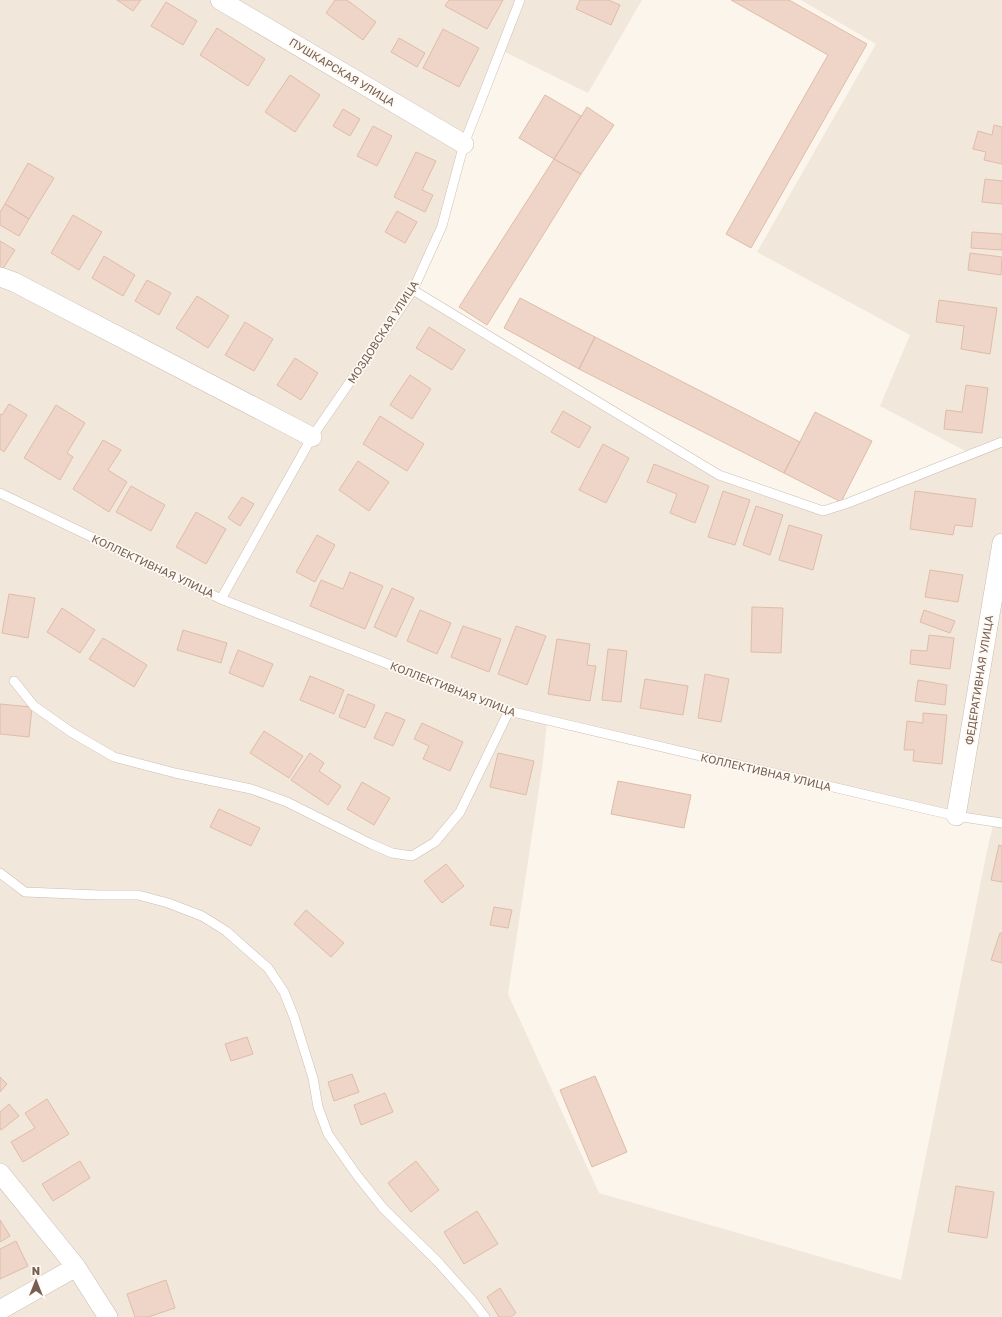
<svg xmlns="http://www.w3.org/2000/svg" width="1002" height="1317" font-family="'Golos Text',sans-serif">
<rect width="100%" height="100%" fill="#fbf5ec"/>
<!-- residential -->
<path fill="#f2e7db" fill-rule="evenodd" d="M0,0H642L588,93L501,50L464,144L442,226L413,290L719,475L823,511L971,454L880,406L910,335L757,252L876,44L801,0H1002V1317H0ZM547,721L994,822L988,846L901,1280L599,1193L508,994L543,762Z"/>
<!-- building -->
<path fill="#eed5c7" stroke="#dfbca8" d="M117,0H141L133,11Z
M335,0H347L376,22L363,40L326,13Z
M449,0H503L487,29L445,6Z
M580,0H608L620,5L611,25L576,9Z
M731,0H789L867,44L751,248L726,234L828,55Z
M166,2L197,21L183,45L151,26Z
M217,28L265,59L248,86L200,55Z
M443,29L479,48L459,87L423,68Z
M399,38L425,53L417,67L391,52Z
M290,75L320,95L295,132L265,112Z
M545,95L581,116L554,159L519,138Z
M587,107L614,125L581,174L554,159Z
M343,109L360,119L350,136L333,126Z
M994,125L1002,127V164L984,160L986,152L973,149L978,131L992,135Z
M373,126L392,136L377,166L357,156Z
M416,152L436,161L422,190L433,195L425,212L394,197Z
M554,159L581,174L487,325L459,307Z
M28,163L54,178L29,219L5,204Z
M985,179L1002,181V204L982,202Z
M5,204L29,219L19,236L0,225V212Z
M397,211L417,222L405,243L385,232Z
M73,215L102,232L79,270L51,253Z
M972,232L1002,234V250L971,248Z
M0,241L15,250L2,270L0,269Z
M970,253L1002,257L1001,275L968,270Z
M104,256L135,275L123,296L92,278Z
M147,280L171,293L159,315L135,301Z
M197,296L229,316L208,348L176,328Z
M520,298L595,337L579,369L504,328Z
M939,300L997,308L990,354L961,349L964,326L936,322Z
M245,322L273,339L254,371L225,355Z
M429,327L465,350L452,370L416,348Z
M595,337L800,442L784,473L579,369Z
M295,358L318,373L301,400L277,385Z
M410,375L431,389L412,419L390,405Z
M966,385L988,388L982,433L944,429L946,410L962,412Z
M9,404L27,415L4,452L0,449V414L2,415Z
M56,405L85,423L67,453L73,457L60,480L24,458Z
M563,411L591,427L579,448L551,432Z
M815,412L872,441L841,502L784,473Z
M380,416L424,444L407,471L363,444Z
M103,440L121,450L108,470L127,482L109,512L73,489Z
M603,444L629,458L606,503L579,490Z
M358,461L389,482L369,511L339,490Z
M654,464L709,486L695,523L670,513L677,494L647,482Z
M131,486L165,505L151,531L116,512Z
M723,491L750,500L735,545L708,537Z
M915,491L976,499L972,527L955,525L953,535L910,529Z
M242,497L254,504L240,526L228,518Z
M756,506L783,515L770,555L743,545Z
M196,512L226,529L206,564L176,547Z
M789,525L822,535L813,570L779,560Z
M317,535L335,545L315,582L296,572Z
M930,570L963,575L958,602L925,597Z
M350,572L383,586L365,629L310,606L321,580L343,589Z
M392,588L414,598L396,637L374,627Z
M9,594L35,598L28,638L2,633Z
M752,607L783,608L781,653L751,652Z
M62,608L95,630L80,653L47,632Z
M420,610L451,623L437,654L407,641Z
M924,610L955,621L950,633L920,622Z
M463,626L501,639L489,672L451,657Z
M516,626L546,636L527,685L498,674Z
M183,630L227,643L221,663L177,650Z
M929,635L954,638L950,669L910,664L911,650L927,651Z
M103,638L147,665L134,687L89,659Z
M557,639L590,644L587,665L596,666L590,701L548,694Z
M608,649L627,651L621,702L602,700Z
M238,650L273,664L263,687L229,673Z
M705,674L729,679L721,722L698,718Z
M310,676L344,690L334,714L300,700Z
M645,679L688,686L683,715L640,708Z
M918,680L947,685L945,705L915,701Z
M348,694L375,705L365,728L339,717Z
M0,704L32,707L29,737L0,734Z
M386,712L405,720L393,746L374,738Z
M923,713L947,715L942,764L913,761L914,750H904L907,721L923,723Z
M422,723L463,742L450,771L423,759L429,746L414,739Z
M264,731L303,756L289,778L250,753Z
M310,753L324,763L319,771L341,786L328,805L291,780Z
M498,753L534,761L526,795L490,787Z
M618,781L691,795L684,828L611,814Z
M362,782L390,798L374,825L347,809Z
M219,809L260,828L251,846L210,827Z
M999,845L1002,846V882L991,880Z
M446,864L464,886L442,903L424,881Z
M494,907L512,910L508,928L490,925Z
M306,910L344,943L331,957L294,924Z
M1000,933H1002V963L991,960Z
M247,1037L253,1054L231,1061L225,1044Z
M352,1074L359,1092L334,1101L328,1082Z
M595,1076L627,1152L592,1167L560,1090Z
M0,1077L7,1084L0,1092Z
M385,1093L393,1112L361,1125L354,1105Z
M47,1099L69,1134L23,1162L11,1142L35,1128L25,1113Z
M9,1104L19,1116L1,1130L0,1128V1112Z
M80,1161L90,1178L53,1201L42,1184Z
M416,1161L439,1190L411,1212L388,1183Z
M956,1186L994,1192L987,1238L948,1232Z
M477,1211L498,1244L464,1264L444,1232Z
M0,1220L10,1236L0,1242Z
M16,1241L28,1266L0,1279V1249Z
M166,1280L175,1308L148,1317H135L127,1294Z
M500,1288L516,1313L511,1317H499L487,1297Z"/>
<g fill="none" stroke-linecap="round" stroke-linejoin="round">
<defs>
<path id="service" d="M413,290L719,475L823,511L848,503L1002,442
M0,493L221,599L509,711L956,816L1002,823
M221,599L312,437L413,290L442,226L464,144L520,0
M14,681L34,706L71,732L114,757L175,773L251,789L287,802L371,844L392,853L412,856L435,842L460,812L509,711
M0,873L25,892L99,895H138L168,903L202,916L226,931L268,968L284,992L294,1017L313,1078L318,1107L328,1134L356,1174L383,1208L438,1262L471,1299L485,1317"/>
<path id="minor" d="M220,0L464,144
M0,277L14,282L312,437
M956,816L1002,543
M0,1173L76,1267L108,1317
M0,1310L76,1267"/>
</defs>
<!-- service casing -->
<use href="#service" stroke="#cdbdb3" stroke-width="10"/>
<!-- minor casing -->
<use href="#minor" stroke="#cdbdb3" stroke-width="20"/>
<!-- service -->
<use href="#service" stroke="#fff" stroke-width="9"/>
<!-- minor -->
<use href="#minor" stroke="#fff" stroke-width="19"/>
</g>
<g text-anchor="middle" stroke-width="3.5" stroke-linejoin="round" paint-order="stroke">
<!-- street labels -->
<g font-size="11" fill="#755d51" stroke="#fef9f3">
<text transform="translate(342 72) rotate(31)" y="4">ПУШКАРСКАЯ УЛИЦА</text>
<text transform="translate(383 332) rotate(-57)" y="4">МОЗДОВСКАЯ УЛИЦА</text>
<text transform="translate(153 566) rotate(25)" y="4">КОЛЛЕКТИВНАЯ УЛИЦА</text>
<text transform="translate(979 680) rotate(-81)" y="4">ФЕДЕРАТИВНАЯ УЛИЦА</text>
<text transform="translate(453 689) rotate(21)" y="4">КОЛЛЕКТИВНАЯ УЛИЦА</text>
<text transform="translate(766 772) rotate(13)" y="4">КОЛЛЕКТИВНАЯ УЛИЦА</text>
</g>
</g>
<!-- north arrow -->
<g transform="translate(36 1281)" stroke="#fef9f3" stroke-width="3" paint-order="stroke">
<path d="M0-3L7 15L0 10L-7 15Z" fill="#755d51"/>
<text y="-6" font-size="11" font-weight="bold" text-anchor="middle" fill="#755d51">N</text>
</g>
</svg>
